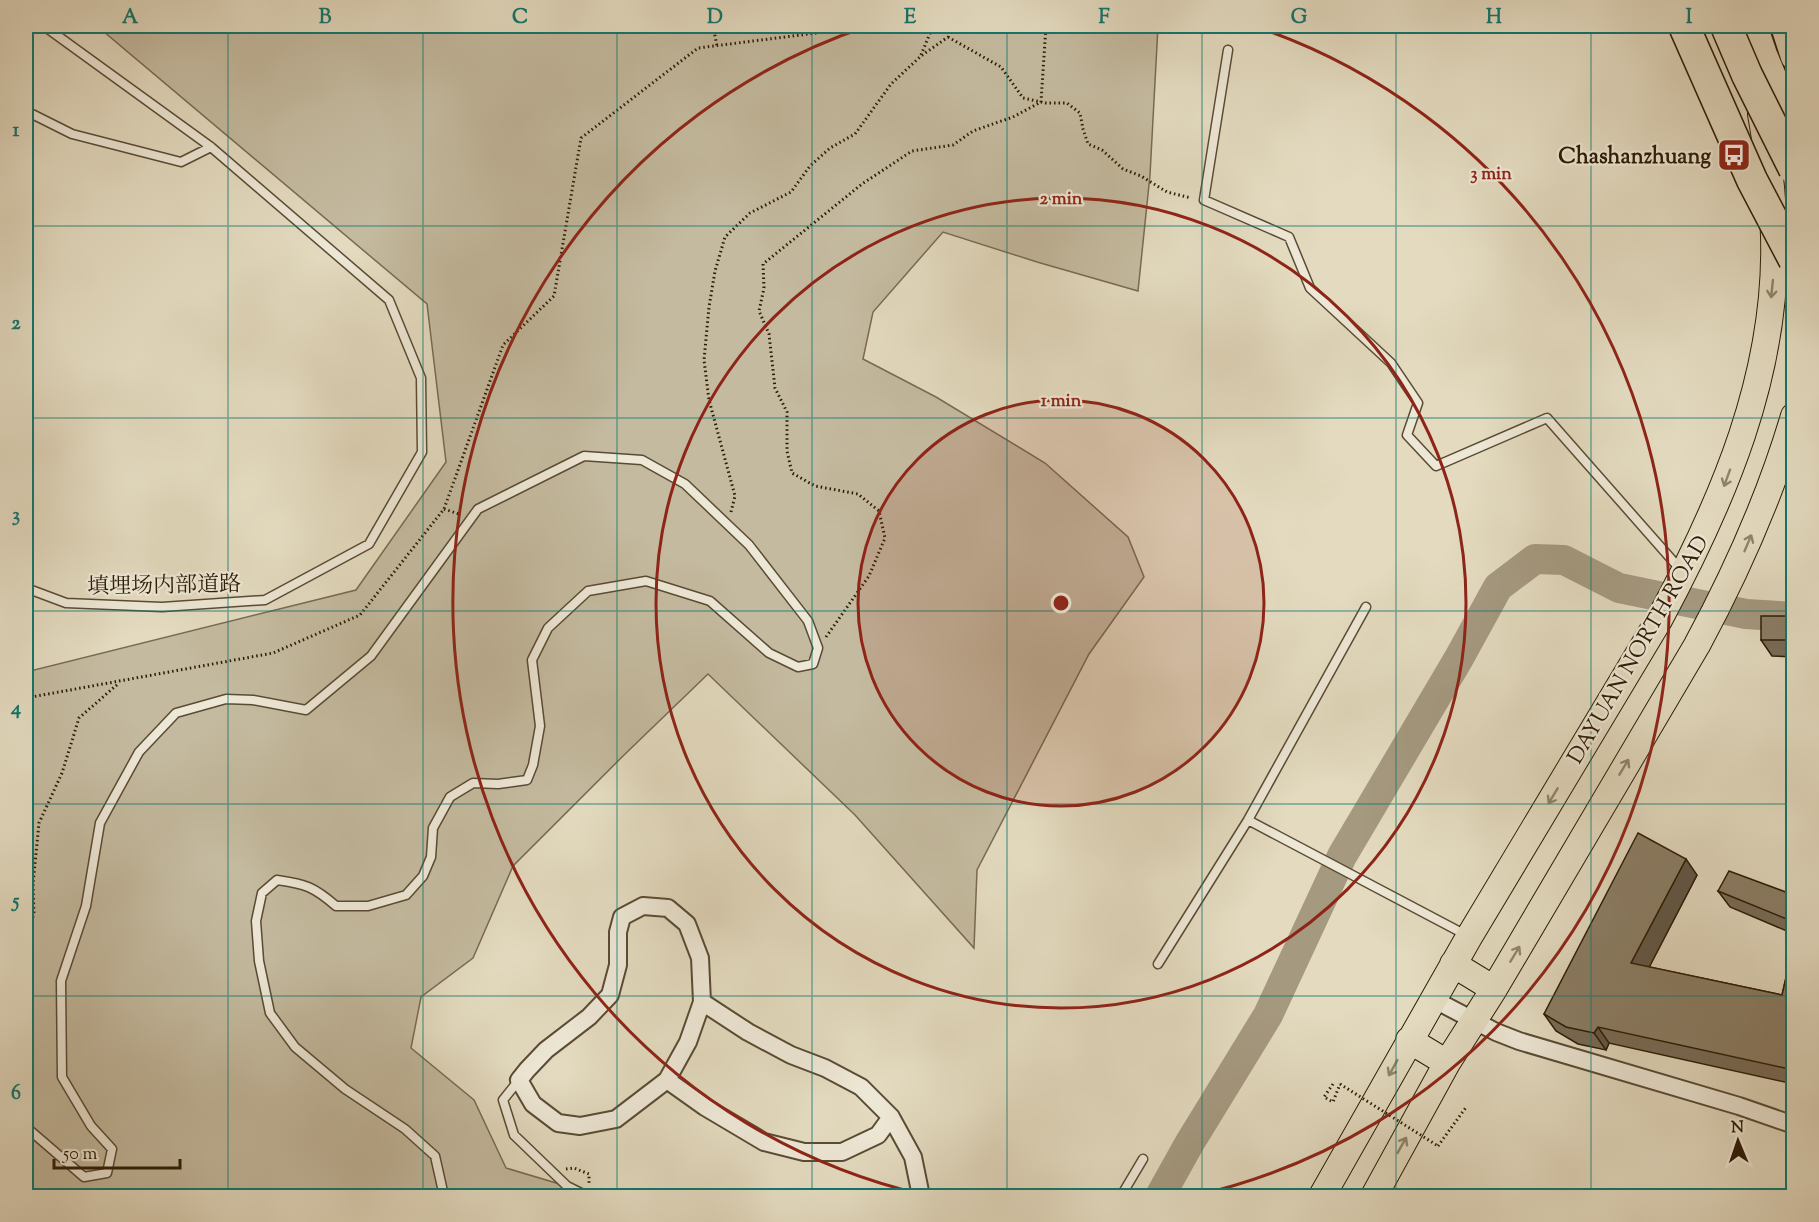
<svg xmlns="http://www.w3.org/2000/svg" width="1819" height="1222" font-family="'Sorts Mill Goudy','Noto Serif SC',serif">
<rect width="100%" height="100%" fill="#e3dabf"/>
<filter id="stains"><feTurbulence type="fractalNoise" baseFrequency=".00333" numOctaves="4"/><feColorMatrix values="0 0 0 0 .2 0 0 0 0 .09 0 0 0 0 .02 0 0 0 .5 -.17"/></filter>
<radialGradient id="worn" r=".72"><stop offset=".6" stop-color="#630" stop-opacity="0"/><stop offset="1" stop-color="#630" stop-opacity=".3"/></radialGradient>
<!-- green -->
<path fill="#c4ba9f" stroke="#786a52" stroke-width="1.5" d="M97,26H1158L1150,175L1138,291L1037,262L943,232L873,312L863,359L936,397L1045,463L1128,537L1144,577L1089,654L977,870L974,948L855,815L708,674L623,756L513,866L473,958L421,997L411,1048L474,1100L506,1168L600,1196H26V672L356,590L446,462L427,304Z"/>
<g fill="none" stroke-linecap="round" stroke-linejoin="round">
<!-- river -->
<path stroke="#a59980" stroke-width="30" d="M1160,1196L1189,1144L1268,1015L1342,856L1459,658L1498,587L1535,559L1564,560L1619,588L1746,614L1794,617"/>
<defs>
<path id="lane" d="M1228,50L1204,200L1289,237L1310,288L1391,363L1418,403L1407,435L1436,466L1547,418L1680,569
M26,111L72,134L181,162L211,147
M26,588L66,603L162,607L265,600L369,544L422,452L421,378L389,300L211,147L44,26
M1248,820L1466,935
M1158,964L1248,820L1366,607
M519,1080L503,1100L514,1135L567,1186L587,1196
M26,1127L84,1177L107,1173L112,1149L91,1126L62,1077L61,981L86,906L100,823L139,752L176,713L226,699L253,700L306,710L371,656L478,509L584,456L642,460L685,484L749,545L808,621L818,648L813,664L798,667L769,653L710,601L646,581L588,591L548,628L532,660L540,726L533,765L527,780L498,784L473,783L450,797L433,828L431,857L423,876L406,895L368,906H336C314,887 306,884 277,880L262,893L256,921L259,961L270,1013L295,1047L345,1089L405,1129L435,1156L444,1196
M1121,1196L1143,1159"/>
<path id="street" d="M643,906L668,908L687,924L700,958L702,1002L688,1042L667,1080L616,1119L580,1126L558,1123L533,1104L519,1080L527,1070L546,1050L589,1017L610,995L618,965V932L622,917Z
M1433,999L1496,1032L1519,1041L1739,1106L1794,1125
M702,1002L748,1032L791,1055L825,1068L861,1087L891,1117L913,1157L921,1196
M667,1080L705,1107L764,1142L804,1152H842L878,1135L891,1117"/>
<path id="primary" d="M1784,26L1794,57
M1453,964L1494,989
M1409,1040L1447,1063
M1322,1196L1469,937L1659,620C1723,501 1778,374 1774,236C1773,195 1768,154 1761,114
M1374,1196L1447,1063L1494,989L1697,645C1737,571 1770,497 1794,416"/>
<path id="highway" d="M1752,26L1762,55L1794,132"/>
</defs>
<!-- lane casing -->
<use href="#lane" stroke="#5a4b34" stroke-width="11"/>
<!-- street casing -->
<use href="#street" stroke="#5a4b34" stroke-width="20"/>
<!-- primary casing -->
<use href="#primary" stroke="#2c1b05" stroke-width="28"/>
<!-- highway casing -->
<use href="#highway" stroke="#2c1b05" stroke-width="33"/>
<!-- path -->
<path stroke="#2c1b05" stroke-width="3" stroke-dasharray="1.5 3" stroke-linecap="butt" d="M713,26L717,46
M948,37L1001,67L1023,98L1046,103H1067L1080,113L1083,129L1088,144L1102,150L1123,169L1141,176L1167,192L1191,198
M921,55L933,26
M444,509L459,514
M731,512L735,496L709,400L704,360L709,307L715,271L725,237L750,213L791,192L810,166L830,148L855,134L891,84L921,56L948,37L954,26
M826,637L869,576L885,538L879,511L858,494L815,486L792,473L787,451V412L775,388L769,334L759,311L764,288L763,264L862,184L912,151L953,145L973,131L1013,117L1041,102L1046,26
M26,698L273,653L360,615L444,509L503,345L554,296L581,138L698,48L848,29L855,26
M26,929L34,915L33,884L39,823L62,773L79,718L119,683
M1333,1084L1324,1097L1333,1102L1340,1084
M1438,1146L1467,1106
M566,1169L574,1168L589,1174V1183"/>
<!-- lane -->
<use href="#lane" stroke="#ede7d5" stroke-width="8"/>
<!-- street -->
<use href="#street" stroke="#ede7d5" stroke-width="16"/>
<!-- primary -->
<use href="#primary" stroke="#e3dabf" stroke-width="26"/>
<!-- highway -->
<use href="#highway" stroke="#e3dabf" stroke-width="30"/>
<defs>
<path id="highway-bridge" d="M1684,26L1752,180L1794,260
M1726,26L1747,75L1794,169"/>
</defs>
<!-- highway-bridge casing -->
<use href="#highway-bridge" stroke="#2c1b05" stroke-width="33" stroke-linecap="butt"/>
<!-- path-bridge -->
<path stroke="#2c1b05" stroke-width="3" stroke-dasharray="1.5 3" stroke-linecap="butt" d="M1340,1084L1438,1146"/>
<!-- highway-bridge -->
<use href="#highway-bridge" stroke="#e3dabf" stroke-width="30"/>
</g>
<!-- wall -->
<path fill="#786c58" stroke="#2c1b05" stroke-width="1.5" d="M1794,616V657L1772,656L1761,640Z
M1697,875L1649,967L1782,995L1794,943V1084L1609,1043L1606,1050L1578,1044L1556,1031L1544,1014Z
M1718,891L1794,895V934L1730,907Z"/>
<!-- shaded-wall -->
<path fill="#615847" stroke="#2c1b05" stroke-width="1.5" d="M1686,859L1697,875L1643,979L1631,963Z
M1598,1027L1609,1043L1606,1050L1594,1033Z"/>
<!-- building -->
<path fill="#8b7e66" stroke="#2c1b05" stroke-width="1.5" d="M1761,616H1794V640H1761Z
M1638,833L1686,859L1631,963L1782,995L1794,943V1070L1598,1027L1594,1033L1566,1027L1544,1014Z
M1729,871L1794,895V922L1718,891Z"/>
<!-- one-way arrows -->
<defs><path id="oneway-shaft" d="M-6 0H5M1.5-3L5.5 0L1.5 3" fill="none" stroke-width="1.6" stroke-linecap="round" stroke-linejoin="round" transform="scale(1.5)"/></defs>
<g stroke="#91846b">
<use href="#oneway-shaft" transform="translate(1772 289) rotate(96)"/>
<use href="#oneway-shaft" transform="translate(1727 478) rotate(110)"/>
<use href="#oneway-shaft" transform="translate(1748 543) rotate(-67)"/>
<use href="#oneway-shaft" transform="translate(1624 767) rotate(-59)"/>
<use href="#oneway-shaft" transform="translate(1553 796) rotate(121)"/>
<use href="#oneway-shaft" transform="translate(1515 954) rotate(-59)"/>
<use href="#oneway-shaft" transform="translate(1393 1068) rotate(119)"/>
<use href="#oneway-shaft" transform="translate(1402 1145) rotate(-61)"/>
</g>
<!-- grid -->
<path fill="none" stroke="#0f766e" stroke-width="1.5" stroke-opacity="0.55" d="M228,26V1196M423,26V1196M617,26V1196M812,26V1196M1007,26V1196M1202,26V1196M1396,26V1196M1591,26V1196M26,226H1794M26,418H1794M26,611H1794M26,804H1794M26,996H1794"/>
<!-- distance rings -->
<circle cx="1061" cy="603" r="203" fill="#8f2418" fill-opacity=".12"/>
<g fill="none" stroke="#8f2418" stroke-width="3">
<circle cx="1061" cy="603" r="203"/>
<circle cx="1061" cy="603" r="405"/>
<path d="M924 1195A608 608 0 0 1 868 26M1254 26A608 608 0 0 1 1198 1195"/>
</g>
<!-- icons -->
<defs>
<symbol id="bus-square" viewBox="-11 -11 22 22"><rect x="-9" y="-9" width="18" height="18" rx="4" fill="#8f2418" stroke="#ede7d5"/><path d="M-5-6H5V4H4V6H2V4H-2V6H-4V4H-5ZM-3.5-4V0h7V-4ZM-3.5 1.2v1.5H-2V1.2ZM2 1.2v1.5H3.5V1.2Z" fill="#fff"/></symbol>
</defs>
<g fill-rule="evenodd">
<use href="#bus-square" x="1715" y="136" width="38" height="38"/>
</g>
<g text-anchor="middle" stroke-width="4.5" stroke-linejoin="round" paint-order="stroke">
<!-- poi labels -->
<g font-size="22" font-weight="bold" fill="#2c1b05" stroke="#ede7d5" text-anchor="end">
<text x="1711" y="163">Chashanzhuang</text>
</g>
<!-- street labels -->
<g font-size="22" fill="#2c1b05" stroke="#ede7d5">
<text transform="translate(164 584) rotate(-1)" y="8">填埋场内部道路</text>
<text transform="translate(1637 649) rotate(-60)" y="8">DAYUAN NORTH ROAD</text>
</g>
</g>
<circle cx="1061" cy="603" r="9" fill="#8f2418" stroke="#ede7d5" stroke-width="3"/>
<g font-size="18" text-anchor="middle" font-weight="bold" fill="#8f2418" stroke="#ede7d5" stroke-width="4.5" stroke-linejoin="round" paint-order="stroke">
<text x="1491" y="179">3 min</text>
<text x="1061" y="204">2 min</text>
<text x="1061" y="406">1 min</text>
</g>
<!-- margin -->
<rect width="1819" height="1222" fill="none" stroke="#e3dabf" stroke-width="66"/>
<!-- north arrow -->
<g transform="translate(1738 1141) rotate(358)" stroke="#ede7d5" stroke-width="4.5" paint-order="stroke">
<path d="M0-4.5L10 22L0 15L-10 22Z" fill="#2c1b05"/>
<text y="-9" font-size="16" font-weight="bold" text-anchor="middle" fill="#2c1b05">N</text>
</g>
<!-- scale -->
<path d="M54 1159v9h126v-9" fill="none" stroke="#2c1b05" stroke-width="3"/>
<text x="63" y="1159" font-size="18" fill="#2c1b05" stroke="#ede7d5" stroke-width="4.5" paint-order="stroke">50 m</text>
<rect x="33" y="33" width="1753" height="1156" fill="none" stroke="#0f766e" stroke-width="2"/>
<g font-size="20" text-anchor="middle" font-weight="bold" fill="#0f766e">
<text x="130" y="23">A</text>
<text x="325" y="23">B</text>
<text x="520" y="23">C</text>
<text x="715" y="23">D</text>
<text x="910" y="23">E</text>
<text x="1104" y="23">F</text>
<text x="1299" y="23">G</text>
<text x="1494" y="23">H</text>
<text x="1689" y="23">I</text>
<text x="16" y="136">1</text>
<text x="16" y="329">2</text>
<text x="16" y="521">3</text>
<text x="16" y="714">4</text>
<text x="16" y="907">5</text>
<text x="16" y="1099">6</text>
</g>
<rect width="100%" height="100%" filter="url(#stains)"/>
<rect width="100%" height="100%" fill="url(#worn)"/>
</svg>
